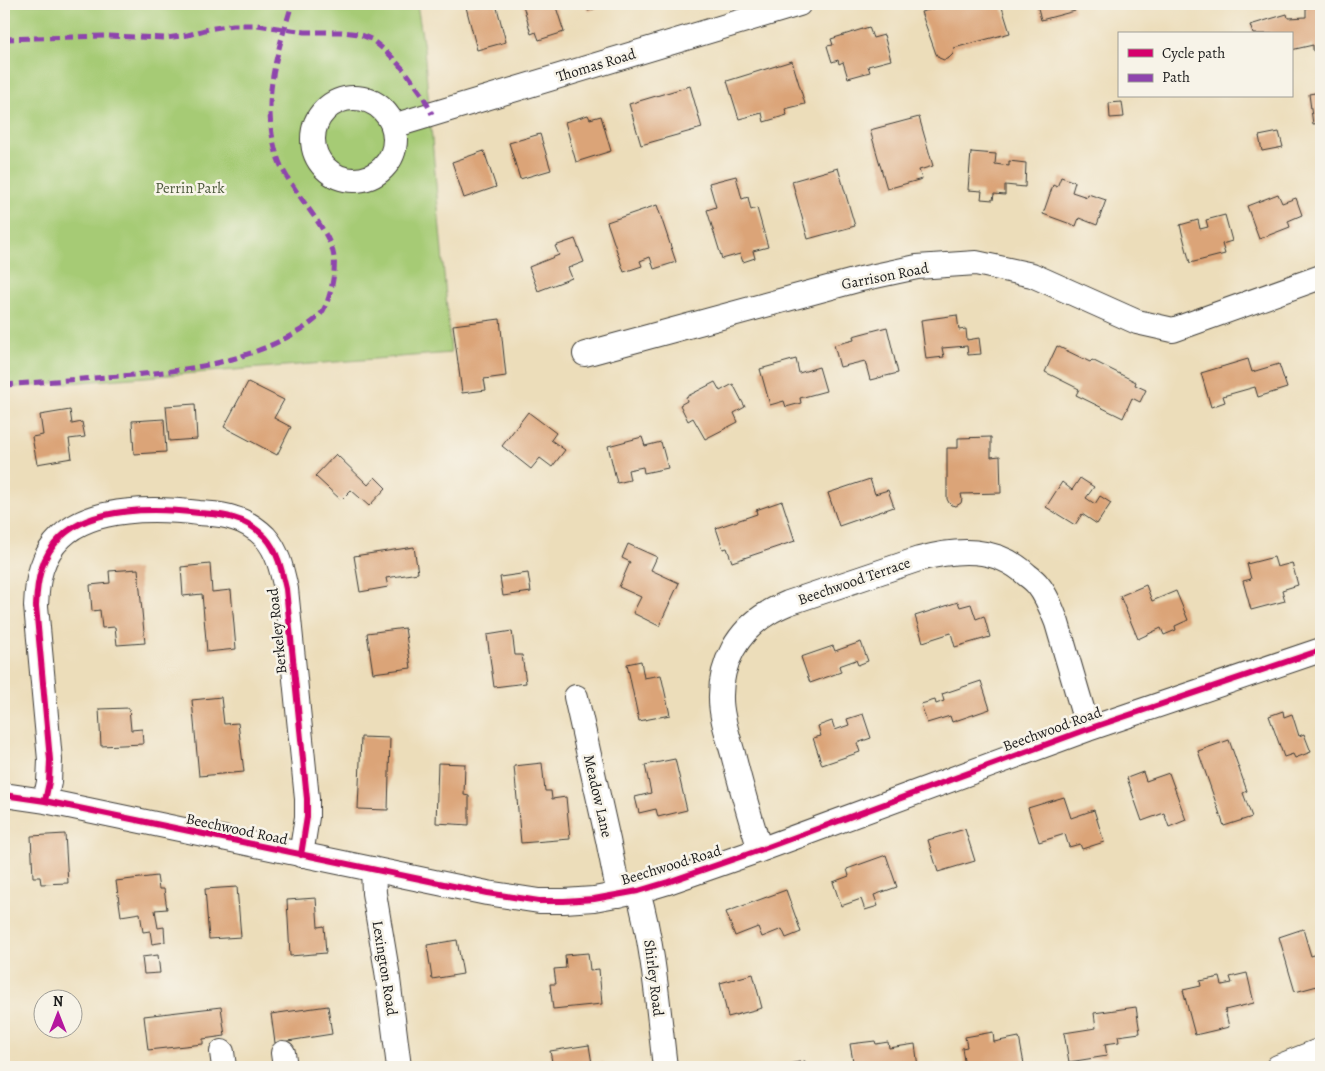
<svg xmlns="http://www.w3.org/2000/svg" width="1325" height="1071" font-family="Alegreya,serif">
<rect width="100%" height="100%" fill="#f7f3e8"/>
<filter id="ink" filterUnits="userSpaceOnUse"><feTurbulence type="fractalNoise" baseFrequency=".02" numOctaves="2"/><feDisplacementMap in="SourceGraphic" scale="10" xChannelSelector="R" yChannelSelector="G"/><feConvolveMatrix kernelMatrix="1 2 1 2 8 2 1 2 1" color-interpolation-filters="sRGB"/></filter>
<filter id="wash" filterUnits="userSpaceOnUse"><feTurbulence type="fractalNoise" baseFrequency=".0096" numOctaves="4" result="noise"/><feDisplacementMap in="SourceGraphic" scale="20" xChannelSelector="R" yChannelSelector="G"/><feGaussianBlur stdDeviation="1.12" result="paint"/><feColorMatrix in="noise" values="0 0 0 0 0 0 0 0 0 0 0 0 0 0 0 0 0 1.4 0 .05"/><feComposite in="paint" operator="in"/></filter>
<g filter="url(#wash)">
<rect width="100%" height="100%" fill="#ecddba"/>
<!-- green -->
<path fill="#a6cb75" stroke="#617448" d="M4,4H417L424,49L451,353L4,388Z"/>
<g id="blocks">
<!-- building -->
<path fill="#dba478" d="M477,4H496L506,42L477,50L466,7Z
M525,4H555L564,32L539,40L536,32L531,34L523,5Z
M586,4H607L588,11Z
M952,4H959L960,8L977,4H985V6L994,4H1001L1010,33L954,48L953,54L949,58L944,60L939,58L936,54L921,12Z
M1037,4H1073L1075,11L1041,20Z
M1086,4H1099L1087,7Z
M1321,5V50L1313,51V45L1291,50V34H1253L1250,25L1287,14L1288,18L1306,17V6Z
M869,27L873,38L884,35L891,60L868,66L870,72L848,78L843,62L839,64L838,60L832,62L827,46L833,45L831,39Z
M792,61L805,104L785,109L787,115L764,122L762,113L739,119L727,81Z
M690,86L702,128L641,145L629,104Z
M1321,92V123L1313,124L1309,94Z
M1122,102L1124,117L1110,118L1109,103Z
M588,115L590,119L601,116L611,151L576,162L565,122Z
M919,117L933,166L919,170L922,179L887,189L870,130Z
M1279,132L1283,147L1262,151L1259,136Z
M540,134L551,170L520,179L509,143Z
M484,151L496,187L464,198L452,162Z
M971,152L996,154L995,164L1009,166V161L1026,163L1025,187L1005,185V195L994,194L993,200L981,199L982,191L968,190Z
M838,168L855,226L808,239L792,181Z
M736,176L742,199L748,197L751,210L757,208L768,247L753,251L755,258L743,262L740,254L722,259L707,210L716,207L709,183Z
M1061,177L1075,182L1072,192L1087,197L1088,194L1106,200L1097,225L1079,218L1076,226L1043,214L1053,185L1057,187Z
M1278,194L1282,203L1296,198L1302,215L1288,221L1290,227L1259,239L1247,206Z
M657,205L676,262L654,269L650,257L640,261L642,266L624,272L607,222Z
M1225,215L1232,241L1222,244L1225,254L1190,263L1180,225L1198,220L1200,229L1208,227L1206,220Z
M575,239L584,262L568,268L572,278L538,291L529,267L559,255L555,246Z
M957,315L959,330L966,329L967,340L979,338L981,354L968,355L967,346L942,348L944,357L926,359L921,320Z
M500,319L506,376L484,379L486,390L462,393L453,325Z
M887,327L898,373L870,380L865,361L840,367L834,345L854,340L853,336Z
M1057,346L1090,362L1092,360L1136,382L1135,385L1146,390L1140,402L1132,398L1123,418L1076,395L1079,389L1045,372Z
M796,359L799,373L819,367L826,391L800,398L801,403L786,407L784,401L770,405L760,369Z
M1248,359L1252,372L1279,364L1287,388L1258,397L1255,387L1223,396L1225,402L1211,407L1201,373Z
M248,382L284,400L274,418L291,427L277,455L224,427Z
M715,382L720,391L733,384L745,407L734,413L738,422L705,439L693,418L688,421L680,405L687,401L686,397Z
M195,404L197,439L169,441L166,406Z
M70,410L72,424L82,422L85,437L69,439L72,458L37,464L32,437L43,435L40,415Z
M528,412L556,433L551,440L565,450L552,467L540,458L531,469L502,446Z
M164,419L166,452L134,454L132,421Z
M642,437L645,446L661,442L668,468L644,473L643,467L628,470L630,480L617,483L608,446Z
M991,437V457L1000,456L1001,493L961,494L962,499L961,503L956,506L951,505L949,503L947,499V448H958V438Z
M336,454L368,485L375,477L386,488L369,506L351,490L341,500L315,476Z
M1080,478L1094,487L1086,498L1095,504L1100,496L1111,503L1097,524L1082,514L1075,525L1046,507L1062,482L1072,490Z
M870,479L875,494L888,490L894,507L839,526L828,493Z
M782,501L795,541L732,562L727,548L723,549L716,528L757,514L756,510Z
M628,544L657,557L651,570L679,583L659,626L633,613L641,597L619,587L630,562L622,558Z
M414,547L418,573L386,578L388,587L360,592L354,556Z
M1274,557L1277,567L1292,563L1298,585L1282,590L1285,601L1251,610L1243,581L1251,579L1247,564Z
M210,564L212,592L231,590L236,649L207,652L202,594L183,596L181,567Z
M138,569L145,643L117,645L115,627L102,628L100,610L92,611L90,585L110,583L109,571Z
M528,573L531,592L503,596L500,577Z
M1146,585L1152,601L1176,591L1188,620L1175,626L1176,630L1164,635L1161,628L1138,639L1120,596Z
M958,602L960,607L971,604L976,619L984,616L990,637L955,647L951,633L923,642L915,616Z
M405,628L411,668L373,673L367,633Z
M512,631L515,655H522L526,683L494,687L487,635Z
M861,642L868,661L858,665L856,660L839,666L841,672L810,683L801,657L833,646L835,651Z
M641,661L644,678L661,675L670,715L639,721L627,664Z
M981,681L990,709L952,722L950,716L927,723L921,704L935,700L936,704L944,701L942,694Z
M221,697L224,724L238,723L244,772L199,776L192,700Z
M129,708L131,730L142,729L143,744L101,746L99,709Z
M1283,711L1284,717L1292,714L1299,736L1304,734L1311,752L1295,758L1293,754L1284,757L1269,716Z
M863,714L871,738L857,743L860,752L822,765L813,738L821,736L818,726L832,721L835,730L849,725L847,719Z
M361,737L390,738L388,810L358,809Z
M1229,740L1247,791L1243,793L1252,817L1224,826L1198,751Z
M675,759L687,810L658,817L656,809L639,813L635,797L651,793L645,765Z
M438,763L465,764L464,795L469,796V825L436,823Z
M542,763L545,791H551L552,799L566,797L570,839L521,843L514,766Z
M1143,772L1146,781L1169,773L1186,820L1169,827L1164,813L1142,821L1127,778Z
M1064,797L1071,818L1094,810L1104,842L1082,849L1080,844L1069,847L1065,834L1039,842L1028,808Z
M965,829L975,861L938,872L928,840Z
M65,834L68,883L41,884L40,877H33L31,836Z
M886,855L897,887L874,895L878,906L865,910L861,899L841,906L833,882L849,876L847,869Z
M157,876L159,889H164L167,909L155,910L158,928L164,927L165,942L152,944L150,931L143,932L140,913L121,916L116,881Z
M237,887L241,937L209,939L205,889Z
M786,890L801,932L786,938L782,929L762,937L758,927L735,936L726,912Z
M316,898L318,927L324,926L326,953L290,956L287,900Z
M4,922L7,935L4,936Z
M1303,929L1311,956L1321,953V985L1295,992L1279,937Z
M457,940L463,974L432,979L427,945Z
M588,953L590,970L599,969L602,1004L553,1009L550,984H556L554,969L566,968L565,955Z
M158,955L160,973L144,974L142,957Z
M1247,973L1254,1003L1225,1010L1229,1027L1195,1035L1183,990L1201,986L1200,981L1220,977L1222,985L1232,983L1230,977Z
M753,974L762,1008L728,1017L720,983Z
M328,1006L332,1034L275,1043L271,1014Z
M221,1007L225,1036L203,1039V1044L148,1050L144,1016Z
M1136,1007L1140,1033L1118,1036L1119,1042L1105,1044L1107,1056L1069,1062L1064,1033L1096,1028L1094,1013Z
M993,1032L994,1042L1019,1037L1024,1064L1003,1067H965L962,1048L967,1047L965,1037Z
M875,1041L876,1044L888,1042L889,1048L915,1044L918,1067H854L850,1044Z
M589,1045L592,1064L603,1062L604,1067H553L550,1051Z
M805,1061L806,1067H789L788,1064Z"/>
</g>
</g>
<g filter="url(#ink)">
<use href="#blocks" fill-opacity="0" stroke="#3b3934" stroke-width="1"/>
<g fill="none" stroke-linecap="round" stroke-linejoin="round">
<defs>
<path id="minor" d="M313 139a41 41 0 1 1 82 0a41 41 0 1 1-82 0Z
M393,126L799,4
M585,354L861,279L917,267L976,263L1032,275L1137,322L1173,330L1321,277
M576,697L608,840L619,895
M4,795L45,801L487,893L539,901H564L594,899L638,891L668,882L760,850L1088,729L1321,650
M45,801L49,782L50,760L36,606C37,580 41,556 61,537C92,506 158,508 199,513C210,514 222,514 233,518C244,521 256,528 265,537C278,551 282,571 286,589L307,799V817L301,855
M760,850C750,818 741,787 733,754C728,736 721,717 721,699C720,663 738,631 768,613C774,609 781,606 788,603L919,559C957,549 996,546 1027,575C1031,578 1035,581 1038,585C1047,596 1052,610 1057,623L1088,729
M373,869L374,893L387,971L399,1067
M638,891C654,948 658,1008 665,1067
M222,1052L224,1067
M283,1053L285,1067
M1278,1067L1321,1050"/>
</defs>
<!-- minor casing -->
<use href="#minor" stroke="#3b3934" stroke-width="26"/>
<!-- minor -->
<use href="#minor" stroke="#fff" stroke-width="24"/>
<!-- quiet -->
<path stroke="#8e44ad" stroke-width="5" stroke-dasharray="10 5" stroke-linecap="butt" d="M4,39L106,36L166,38L188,35L208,29L233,25H257L305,32H342L359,34L371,39L388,53L406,72L422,94L432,114
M4,385C38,382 72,380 106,377C166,373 228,367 282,340C296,333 309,326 320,315C330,303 336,272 334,257C331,236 311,213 299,195C290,182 280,168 276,152C261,99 277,54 292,4"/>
<defs>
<path id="cycleway" d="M4,795L45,801L487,893L539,901H564L594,899L638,891L668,882L760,850L1088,729L1321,650
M45,801L49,782L50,760L36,606C37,580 41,556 61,537C92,506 158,508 199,513C210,514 222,514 233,518C244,521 256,528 265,537C278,551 282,571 286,589L307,799V817L301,855"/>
</defs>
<!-- cycleway casing -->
<use href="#cycleway" stroke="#f7f3e8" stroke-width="9"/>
<!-- cycleway -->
<use href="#cycleway" stroke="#d6006c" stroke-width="6"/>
</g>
</g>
<g text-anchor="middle" stroke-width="5" stroke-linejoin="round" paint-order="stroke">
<!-- street labels -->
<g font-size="15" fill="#1c1c1c" stroke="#f7f3e8">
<text transform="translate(596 65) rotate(-17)" y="5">Thomas Road</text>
<text transform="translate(885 276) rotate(-11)" y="5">Garrison Road</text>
<text transform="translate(854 581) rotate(-19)" y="5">Beechwood Terrace</text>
<text transform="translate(277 631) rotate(-96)" y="5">Berkeley Road</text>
<text transform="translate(1052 729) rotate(-20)" y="5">Beechwood Road</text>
<text transform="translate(598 796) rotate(77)" y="5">Meadow Lane</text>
<text transform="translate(237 829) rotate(12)" y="5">Beechwood Road</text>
<text transform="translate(671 865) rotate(-17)" y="5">Beechwood Road</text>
<text transform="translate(385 968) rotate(81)" y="5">Lexington Road</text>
<text transform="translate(654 978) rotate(83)" y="5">Shirley Road</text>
</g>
<!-- park labels -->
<g font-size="15" fill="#4c593b" stroke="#f7f3e8">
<text x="190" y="193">Perrin Park</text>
</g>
</g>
<!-- margin -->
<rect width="1325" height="1071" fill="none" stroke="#f7f3e8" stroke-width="20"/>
<!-- legend -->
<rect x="1118" y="32" width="175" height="65" fill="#f7f3e8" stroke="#9f9d96"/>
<rect x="1128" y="49" width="25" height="8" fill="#d6006c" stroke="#9f9d96"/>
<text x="1162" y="58" font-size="15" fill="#1c1c1c">Cycle path</text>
<rect x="1128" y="74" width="25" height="8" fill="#8e44ad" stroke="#9f9d96"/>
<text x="1162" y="82" font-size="15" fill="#1c1c1c">Path</text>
<!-- north arrow -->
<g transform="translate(58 1014)"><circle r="24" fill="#f7f3e8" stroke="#9f9d96"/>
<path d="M0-4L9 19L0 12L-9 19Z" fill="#b5179e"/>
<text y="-8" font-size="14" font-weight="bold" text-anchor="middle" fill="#1c1c1c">N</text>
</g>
</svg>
